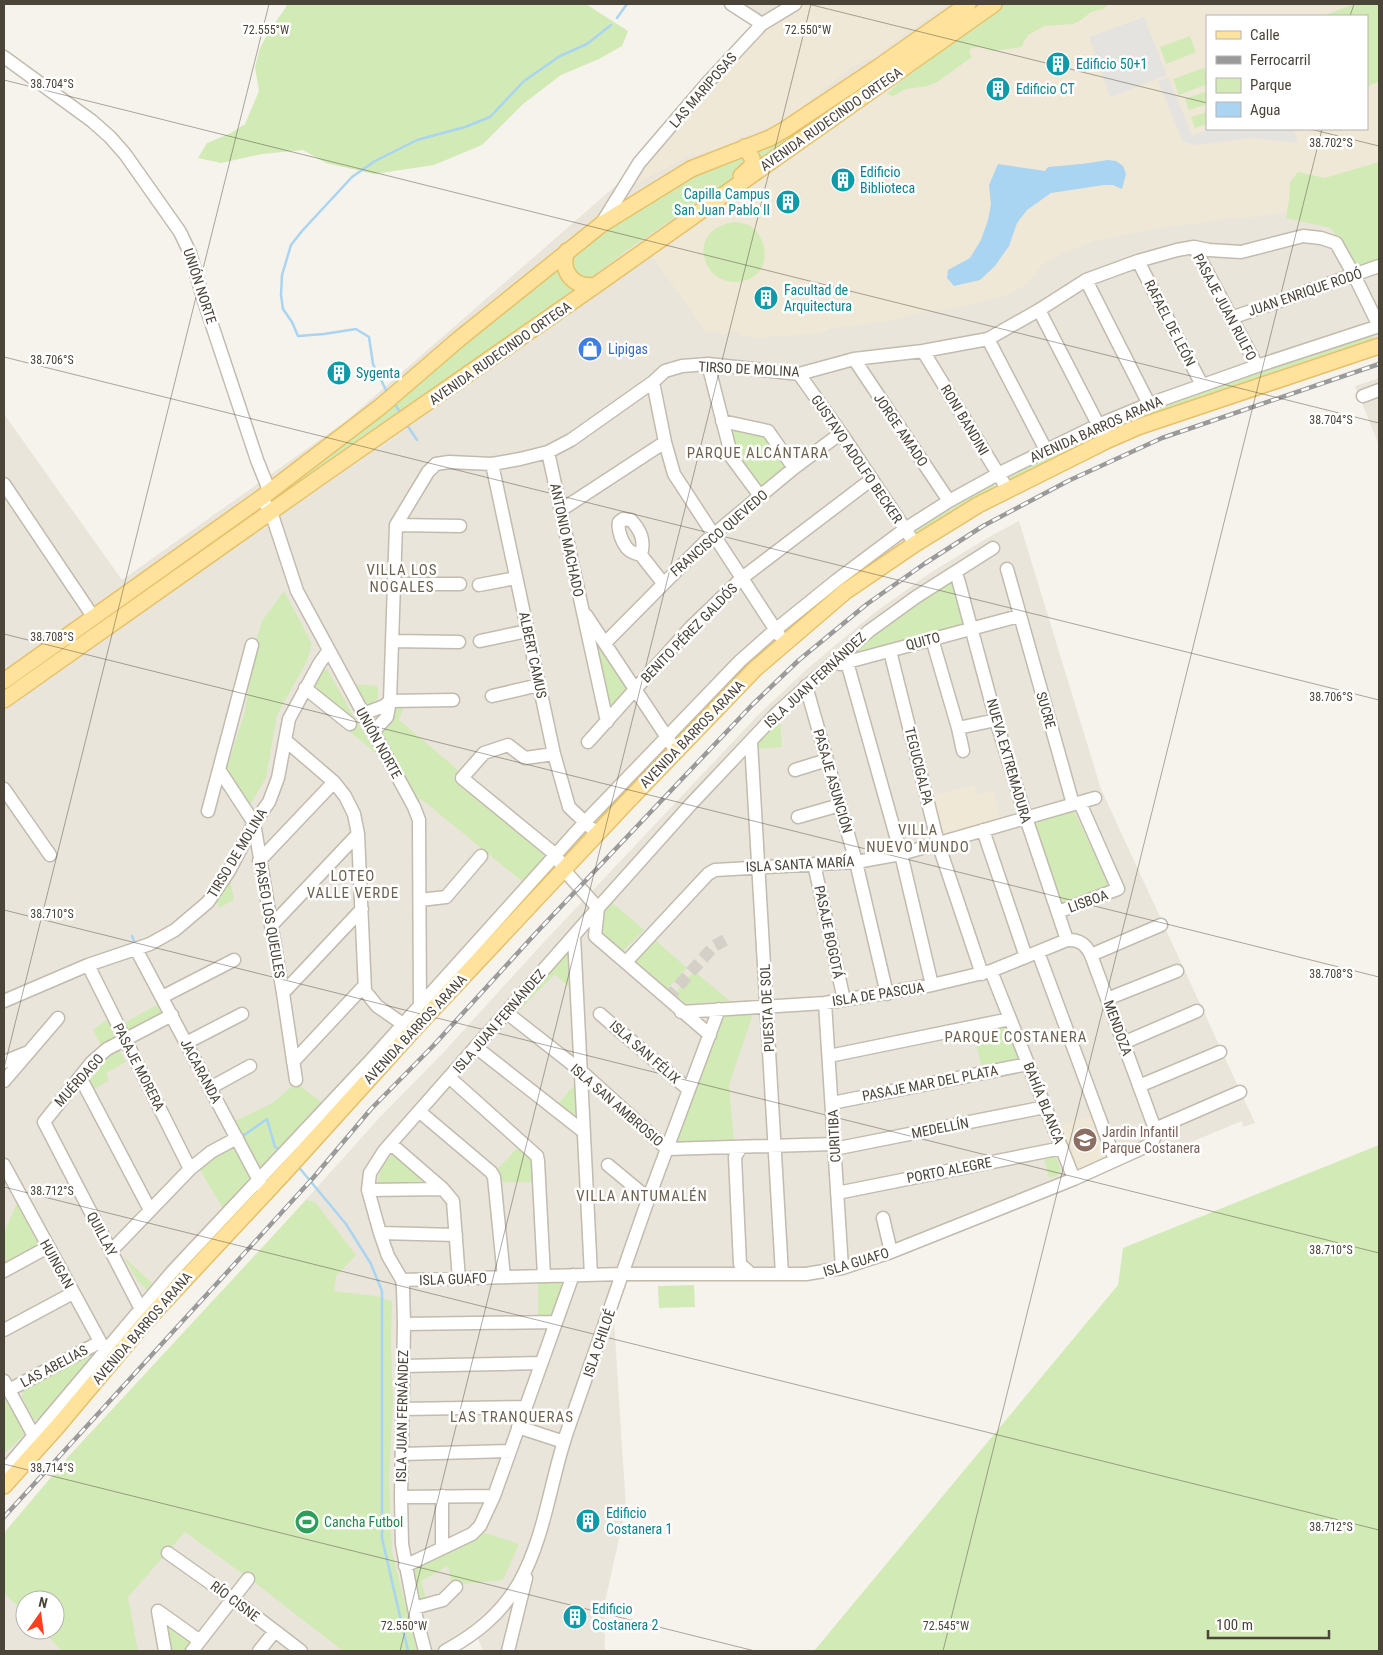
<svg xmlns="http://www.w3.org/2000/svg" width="1383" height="1655" font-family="'Roboto Condensed',sans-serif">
<rect width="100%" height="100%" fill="#f6f3ec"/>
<!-- residential -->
<path fill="#eae5da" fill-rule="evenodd" d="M722,4H1379V341L1137,425L997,493L781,643L4,1484V414L122,580L346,421L620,182L634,160L755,24ZM1207,16H1367V129H1207Z
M1379,378V445L1355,386Z
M1019,521L1101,789L1255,1123L1243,1127L1242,1121L1172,1150L1142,1156L1054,1194L847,1272L796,1279L627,1282L614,1320L626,1508L604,1606L605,1651H483L478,1639L457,1651H4V1533L69,1456L241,1272L380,1117L442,1054L544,942L760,713L807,669L874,613L930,573L989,537ZM25,1600H55V1630H25Z"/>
<!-- education -->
<path fill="#efe8d6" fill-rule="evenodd" d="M805,4H947L875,56L852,67L787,119L711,151L687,157L634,185L645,166L754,40L765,29Z
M1004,4H1379V200L1251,217L1221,219L1201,223L1160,228L1096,240L1063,253L1043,264L1025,286L1009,294L962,307L913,314L888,321L832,328L821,333L757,338L740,335L737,332L731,331L724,335L718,332L710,331L707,333L651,255L897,85ZM1207,16H1367V129H1207Z
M974,785L977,795L993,791L1000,819L943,834L933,795Z
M1096,1114L1110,1155L1077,1171L1059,1126Z"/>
<!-- green -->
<path fill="#d2eab5" d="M288,4H586L628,31L622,46L599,59L561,75L523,104L482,145L434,165L374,174L326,163L303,150L262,154L221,163L198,158L207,143L231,133L245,124L259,91L255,67L260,48L268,33Z
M976,4H987L758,165L757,155L760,154L758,148L830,106Z
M1004,4H1109L1103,9L1091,12L1081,20L1073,24L1044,26L1028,35L1021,47L994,51L979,47L971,48L969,53L972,57L937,82L928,86L906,89L893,96L887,94L895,86Z
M1354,4H1379V81L1367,87V16H1323Z
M1190,36L1196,52L1166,64L1160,47Z
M1204,68L1207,75V84L1179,95L1173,79Z
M1207,91V104L1189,110L1185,99Z
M1207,112V124L1195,128L1191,117Z
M738,154L748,159L738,175L630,248L589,279L581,278L572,268L571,257L621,218L681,180Z
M1379,162V262L1357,270L1331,228L1286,218L1289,200L1290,182L1298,172L1325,178Z
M736,222C741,223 746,223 750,226C765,235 770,260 758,273C745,286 721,285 710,270C694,246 709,224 736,222Z
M559,260L582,290L95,631L96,620Z
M1371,335L1376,340L1112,435L1109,427L1211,389Z
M729,427L764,436L786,466L762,490L736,455Z
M1095,433L1099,441L1012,485L1007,477Z
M993,484L997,491L916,538L911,533Z
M953,577L967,627L842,660L851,649Z
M284,591L312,644L307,661L277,715L266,778L251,803L246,804L226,771L245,711L257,637L262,621Z
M594,636L630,687L609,710Z
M767,641L774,645L743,670L675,742L671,738Z
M327,669L354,717L378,755L349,731L353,726L311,688L323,670Z
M350,684L378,686V699L367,706H363Z
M394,702L405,703L399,720L457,769V774L453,776L547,855L523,882L420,798V801L414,802L377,733Z
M780,719L782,747L756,749V743Z
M661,751L665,754L599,825L595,821Z
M1073,809L1109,885L1061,904L1032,824L1036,819Z
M229,875L234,900L219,908L214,898Z
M609,900L644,930L623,951L602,933L599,910Z
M653,938L687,968L667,989L633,960Z
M568,949L569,987L555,974L515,1015L512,1013Z
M694,971L730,1001L685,1004L674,994Z
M162,1002L168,1013L129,1035L124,1023Z
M754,1011L729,1085L734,1143L675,1146L724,1012Z
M107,1020L116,1039L101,1046L93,1029Z
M1006,1024L1021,1061L982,1069L973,1029Z
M118,1048L126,1062L106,1073L109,1080L93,1090L86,1075L104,1054Z
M577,1082L580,1121L557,1105Z
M296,1083L324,1104L261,1172L233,1122L271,1104Z
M236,1144L254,1177L223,1209L199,1168L206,1161Z
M520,1145C532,1159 533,1164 534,1182H501L496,1171Z
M1379,1145V1651H814L1118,1285L1123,1248Z
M394,1153L434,1183L378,1187C377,1172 384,1163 394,1153Z
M1043,1153H1055L1061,1171L1058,1175L1049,1178Z
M306,1200L315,1202L356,1255L336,1276L334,1291L375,1296L392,1301L391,1341L393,1404L389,1477L392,1552L417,1651H343L258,1585L185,1532L128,1597L138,1651H62L42,1630H55V1600H25V1613L4,1593V1533L69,1456Z
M17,1203L39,1246L4,1266V1233Z
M123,1256L152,1283L147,1290L138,1281Z
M538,1283H566L554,1317L538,1318Z
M694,1285L695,1307L659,1308L658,1286Z
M95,1351L97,1352L41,1420L33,1419L22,1397L23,1391Z
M4,1392L26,1433L4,1454Z
M476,1530L519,1544L503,1580L452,1585L448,1566L421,1581L426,1598L415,1600L408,1566Z
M163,1619L195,1642L187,1651H168Z"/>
<!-- parking -->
<path fill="#e5e3e0" d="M1144,17L1167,75L1110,97L1089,37Z
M1168,77L1192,135L1210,129H1293L1298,143L1251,138L1195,145L1183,142L1158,81Z"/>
<!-- water -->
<path fill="#a9d4f2" d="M1107,160L1116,161L1123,166L1126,174L1122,189L1113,185H1104L1051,193L1027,210L1017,223L1009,246L995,266L980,280L954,286L947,278L948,270L970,258L981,240L988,220L991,204L989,185L998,164L1045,171L1048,167C1068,165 1088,164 1107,160Z"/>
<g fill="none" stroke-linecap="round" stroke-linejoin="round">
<!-- stream -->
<path stroke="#a9d4f2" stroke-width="2.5" d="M617,18L627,4
M387,392L373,364L369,337L356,329L324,334L298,336L292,322L283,309L281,295L282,275L291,245L302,231L352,177L375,161L417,140L465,127L490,117L524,81L560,56L587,44L611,25
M395,404L401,414
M407,425L417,440
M132,936L136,945
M240,1138L267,1119L275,1147L280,1150
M297,1165L346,1224L371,1264L382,1291V1538L408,1651"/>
<!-- minor-tunnel -->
<path stroke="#d4d0c8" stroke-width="12" stroke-dasharray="12 6" stroke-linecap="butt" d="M667,999L714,946L725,940"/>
<defs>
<path id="minor" d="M731,4L762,24
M4,57L92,121L110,137L125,154L180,232L190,253L204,301L257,460L267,485L268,493
M602,223L639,163L710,80L762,24L795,4
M1194,247L1257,366
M1138,261L1202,385
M1086,280L1149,404
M1039,310L1102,432
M1231,318L1379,266
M988,339L1046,450
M923,351L1008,490
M854,359L949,501
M708,364L732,458L760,496
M799,374L841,433L915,544
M653,382L665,442L674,474L779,635
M1363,396L1379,390
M722,421L768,431L794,468
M548,452L607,722
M492,464L554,754L569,807L591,828
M4,484L94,618
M261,498L271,512L297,591L414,807L419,820L420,1010
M561,510L665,442
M396,525L460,526
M641,555C637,554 632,553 629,550C623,545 617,530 619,522L623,519L631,520C641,531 645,540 641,555L663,583
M1007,569L1073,804
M958,579L996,720L1026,818L1067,940
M394,584H460
M479,585L516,578
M586,615L676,751
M932,639L958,728L963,751
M393,641L459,642
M480,641L527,631
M605,643L707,540L794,468L841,433
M890,651L938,843L982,974
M847,662L901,854L932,985
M840,664L1019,616
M806,686L856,862L887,994
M305,688L350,724
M492,696L539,685
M390,701L453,700
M363,714L384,706L390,701
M958,728L996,720
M374,731L387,717L390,701L396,525L428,472L436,464L449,462L492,464L520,459L548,452L571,440L653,382L665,371L682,366L708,364L799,374L854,359L923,351L988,339L1039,310L1086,280L1138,261L1177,250L1194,247L1209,250L1241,252L1303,236L1321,238L1336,243L1354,275L1379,326
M285,740L334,782L345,796L354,814L358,834L365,991L377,1006L410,1029
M588,742L691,627L742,578L872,479
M751,742L782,1274
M554,754L525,758L508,745L484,753L462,778L556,855L564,870L598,908L595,936L710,1035
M795,770L827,760
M220,771L254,823L283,993L296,1080
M4,789L50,855
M208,811L252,645
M798,817L840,805
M983,830L1026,957
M259,861L334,782
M814,864L844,1000
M420,900L446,897L481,856
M1058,912L1118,889L1080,803
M271,926L358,834
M574,936L591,1275
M136,949L263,1188
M1038,952L1115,1160
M1091,955L1161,925
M626,962L708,874L715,870L856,862L901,854L1095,798
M88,965L190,1169
M991,971L1074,1179
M283,993L362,909
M162,997L234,960
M1107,999L1177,971
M4,1001L88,965L150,944L175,930L208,902L229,871L254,823L269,802L278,778L289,719L319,664L329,650
M825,1003L842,1268
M507,1013L581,1071L667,1149L834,1144
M600,1014L689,1090
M186,1043L242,1014
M1123,1043L1197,1011
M477,1048L584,1132
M829,1056L1010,1019
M4,1062L26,1053
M293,1062L364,986
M80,1077L150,1210
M450,1078L537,1156L538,1161L544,1276
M4,1081L58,1018
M1139,1086L1220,1052
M210,1088L250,1066
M832,1103L1028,1064
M420,1112L491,1172L494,1177L504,1277
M1155,1129L1240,1092
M391,1144L443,1189L453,1201L459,1279
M741,1147L735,1157L740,1264L750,1273
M834,1149L1045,1107
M4,1165L108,1356
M608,1165L649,1199
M368,1190L443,1189
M837,1193L1062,1148
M883,1218L891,1252
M380,1233L456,1235
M111,1251L190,1169L211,1152L237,1138
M4,1271L48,1247
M402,1280L623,1274H806L842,1268L891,1252L1074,1179L1147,1146C1154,1142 1156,1137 1155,1129L1091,955C1086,945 1080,939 1067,940L991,971L932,985L825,1003L681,1012
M144,1315L44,1122L92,1062L107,1049L172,1015
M404,1324L556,1322
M4,1330L73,1293
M403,1366L541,1363
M4,1381L34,1436L39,1441
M9,1390L100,1342
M403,1409L525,1407
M518,1427L564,1442
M402,1454L510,1451
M4,1471L172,1272L371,1060L585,822L740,661L775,630L837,580L905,529L949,501L998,474L1098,425L1149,404L1257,366L1379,326
M442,1496V1548
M401,1497L494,1496
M168,1553L233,1599L301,1651
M405,1566L472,1534L480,1526L494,1496L573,1275
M414,1608L443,1600L456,1587
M165,1651L158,1611L200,1641
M192,1651L248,1579
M259,1651L275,1631
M425,1651L414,1608L402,1544L401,1497L404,1324L403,1288L402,1280L388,1256L380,1233L368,1190L370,1173L384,1151L598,908L692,803L778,712L869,631L916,597L993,548
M445,1651C476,1634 501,1614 519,1583C545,1537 550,1482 567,1432C595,1354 621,1275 649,1197C672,1134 696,1072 719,1009
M508,1651L526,1578"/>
<path id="major" d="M741,176L753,165L752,158L745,147
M567,251C559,272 575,289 596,285
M4,681L261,498L380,407L459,339L602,224L691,169L770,138L784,130L880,66L968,4
M4,700L320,477L596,285L994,4
M4,1486L57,1427L147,1320L284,1173L418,1025L626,803L755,669L846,591L915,544L978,505L1106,441L1138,427L1379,346"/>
</defs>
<!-- minor casing -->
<use href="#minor" stroke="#c2bbae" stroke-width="15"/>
<!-- major casing -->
<use href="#major" stroke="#e6c16a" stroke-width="18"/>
<!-- minor -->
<use href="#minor" stroke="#fff" stroke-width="12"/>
<!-- major -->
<use href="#major" stroke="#ffe39c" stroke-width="15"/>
<defs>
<path id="rail" d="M4,1517L313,1178L371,1109L433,1046L535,934L752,705L799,660L867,604L924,564L983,526L1068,481L1162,438L1379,364"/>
</defs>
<!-- rail casing -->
<use href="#rail" stroke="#9a9a9a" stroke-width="4.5"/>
<!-- rail -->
<use href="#rail" stroke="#fff" stroke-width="2.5" stroke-dasharray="8" stroke-linecap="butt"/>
</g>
<!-- ticks -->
<path fill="none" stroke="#4b4439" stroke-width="1" stroke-opacity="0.45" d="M808,4L1207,103M1350,16L1354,4M4,80L1379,423M1310,129L1379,146M4,357L1379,700M4,634L1379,977M4,910L1379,1253M4,1068L269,4M4,1187L1379,1530M4,1464L755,1651M400,1651L811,4M943,1651L1322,129"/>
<!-- icons -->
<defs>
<symbol id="building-disc" viewBox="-11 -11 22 22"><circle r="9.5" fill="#0f9aa8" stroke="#fff"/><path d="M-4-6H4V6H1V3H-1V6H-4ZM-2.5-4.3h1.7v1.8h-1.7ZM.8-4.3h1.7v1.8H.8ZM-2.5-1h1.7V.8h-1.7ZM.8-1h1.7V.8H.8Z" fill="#fff"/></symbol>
<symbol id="shop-disc" viewBox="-11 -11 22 22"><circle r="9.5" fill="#3f7fe0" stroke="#fff"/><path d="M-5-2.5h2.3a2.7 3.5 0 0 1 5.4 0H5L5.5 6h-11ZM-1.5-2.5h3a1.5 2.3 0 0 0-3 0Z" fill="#fff"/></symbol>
<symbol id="school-disc" viewBox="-11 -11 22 22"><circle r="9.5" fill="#8d6e63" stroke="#fff"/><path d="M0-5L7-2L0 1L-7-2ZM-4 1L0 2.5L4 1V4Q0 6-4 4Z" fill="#fff"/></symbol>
<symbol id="stadium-disc" viewBox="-11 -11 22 22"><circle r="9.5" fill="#2e9e5b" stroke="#fff"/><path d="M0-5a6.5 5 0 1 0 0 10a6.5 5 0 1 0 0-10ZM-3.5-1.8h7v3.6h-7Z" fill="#fff"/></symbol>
</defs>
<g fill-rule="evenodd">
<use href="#building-disc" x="1044" y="50" width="28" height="28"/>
<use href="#building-disc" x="984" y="75" width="28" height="28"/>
<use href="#building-disc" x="829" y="166" width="28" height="28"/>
<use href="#building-disc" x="774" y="188" width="28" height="28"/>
<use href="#building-disc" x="752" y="284" width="28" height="28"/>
<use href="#shop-disc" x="576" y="335" width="28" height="28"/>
<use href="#building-disc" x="325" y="359" width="28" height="28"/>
<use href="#school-disc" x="1071" y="1126" width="28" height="28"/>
<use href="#building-disc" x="574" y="1507" width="28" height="28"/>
<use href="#stadium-disc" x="293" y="1508" width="28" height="28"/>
<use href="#building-disc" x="561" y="1603" width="28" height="28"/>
</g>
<g text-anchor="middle" stroke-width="5" stroke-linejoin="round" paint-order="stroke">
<!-- culture labels -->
<g font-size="14" fill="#0d838f" stroke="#fff" text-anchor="start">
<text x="1076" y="69">Edificio 50+1</text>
<text x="1016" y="94">Edificio CT</text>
<text x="860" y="177">Edificio<tspan x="860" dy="16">Biblioteca</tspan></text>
<text x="770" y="199" text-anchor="end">Capilla Campus<tspan x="770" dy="16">San Juan Pablo II</tspan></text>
<text x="784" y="295">Facultad de<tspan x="784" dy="16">Arquitectura</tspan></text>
<text x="356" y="378">Sygenta</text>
<text x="606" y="1518">Edificio<tspan x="606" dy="16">Costanera 1</tspan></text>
<text x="592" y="1614">Edificio<tspan x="592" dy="16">Costanera 2</tspan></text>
</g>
<!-- street labels -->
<g font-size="14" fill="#4b4439" stroke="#fff">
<text transform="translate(703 90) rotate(-49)" y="5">LAS MARIPOSAS</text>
<text transform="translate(831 119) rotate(-35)" y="5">AVENIDA RUDECINDO ORTEGA</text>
<text transform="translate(200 286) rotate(72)" y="5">UNIÓN NORTE</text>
<text transform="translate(1305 292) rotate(-19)" y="5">JUAN ENRIQUE RODÓ</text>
<text transform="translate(1225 307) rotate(62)" y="5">PASAJE JUAN RULFO</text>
<text transform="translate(1170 323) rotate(63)" y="5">RAFAEL DE LEÓN</text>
<text transform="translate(500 353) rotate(-35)" y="5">AVENIDA RUDECINDO ORTEGA</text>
<text transform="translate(749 369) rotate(3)" y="5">TIRSO DE MOLINA</text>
<text transform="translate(965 420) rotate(59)" y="5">RONI BANDINI</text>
<text transform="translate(1096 429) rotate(-24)" y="5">AVENIDA BARROS ARANA</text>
<text transform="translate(901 430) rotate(56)" y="5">JORGE AMADO</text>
<text transform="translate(857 459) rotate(56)" y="5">GUSTAVO ADOLFO BECKER</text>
<text transform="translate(719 533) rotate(-41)" y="5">FRANCISCO QUEVEDO</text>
<text transform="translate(567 540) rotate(78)" y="5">ANTONIO MACHADO</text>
<text transform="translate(689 633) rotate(-46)" y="5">BENITO PÉREZ GALDÓS</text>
<text transform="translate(923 641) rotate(-15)" y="5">QUITO</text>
<text transform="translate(533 655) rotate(78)" y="5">ALBERT CAMUS</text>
<text transform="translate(815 680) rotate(-43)" y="5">ISLA JUAN FERNÁNDEZ</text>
<text transform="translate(1046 710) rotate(74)" y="5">SUCRE</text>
<text transform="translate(692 734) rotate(-46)" y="5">AVENIDA BARROS ARANA</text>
<text transform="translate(379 743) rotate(61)" y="5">UNIÓN NORTE</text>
<text transform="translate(1009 761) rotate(74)" y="5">NUEVA EXTREMADURA</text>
<text transform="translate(919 766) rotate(76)" y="5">TEGUCIGALPA</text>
<text transform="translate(833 781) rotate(74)" y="5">PASAJE ASUNCIÓN</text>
<text transform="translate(237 853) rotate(-59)" y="5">TIRSO DE MOLINA</text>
<text transform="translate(800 864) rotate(-3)" y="5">ISLA SANTA MARÍA</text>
<text transform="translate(1088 901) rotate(-20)" y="5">LISBOA</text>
<text transform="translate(270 920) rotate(80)" y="5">PASEO LOS QUEULES</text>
<text transform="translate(829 932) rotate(78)" y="5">PASAJE BOGOTÁ</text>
<text transform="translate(878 994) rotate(-9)" y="5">ISLA DE PASCUA</text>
<text transform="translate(767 1008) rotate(-93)" y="5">PUESTA DE SOL</text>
<text transform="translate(499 1021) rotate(-49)" y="5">ISLA JUAN FERNÁNDEZ</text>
<text transform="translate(1118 1028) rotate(70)" y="5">MENDOZA</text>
<text transform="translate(415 1029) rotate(-47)" y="5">AVENIDA BARROS ARANA</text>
<text transform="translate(645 1052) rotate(41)" y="5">ISLA SAN FÉLIX</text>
<text transform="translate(139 1067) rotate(63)" y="5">PASAJE MORERA</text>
<text transform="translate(201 1071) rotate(62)" y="5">JACARANDA</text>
<text transform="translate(79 1080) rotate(-48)" y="5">MUÉRDAGO</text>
<text transform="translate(930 1083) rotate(-11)" y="5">PASAJE MAR DEL PLATA</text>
<text transform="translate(1044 1103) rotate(68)" y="5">BAHÍA BLANCA</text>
<text transform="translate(617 1105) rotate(41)" y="5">ISLA SAN AMBROSIO</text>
<text transform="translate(940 1128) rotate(-11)" y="5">MEDELLÍN</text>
<text transform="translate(834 1136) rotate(-93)" y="5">CURITIBA</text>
<text transform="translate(949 1170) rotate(-11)" y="5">PORTO ALEGRE</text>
<text transform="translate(102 1234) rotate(62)" y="5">QUILLAY</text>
<text transform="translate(856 1262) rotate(-17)" y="5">ISLA GUAFO</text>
<text transform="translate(57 1264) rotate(61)" y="5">HUINGAN</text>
<text transform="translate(453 1279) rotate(-2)" y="5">ISLA GUAFO</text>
<text transform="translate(142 1328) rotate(-49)" y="5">AVENIDA BARROS ARANA</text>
<text transform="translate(599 1343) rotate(-71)" y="5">ISLA CHILOÉ</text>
<text transform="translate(54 1366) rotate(-28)" y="5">LAS ABELIAS</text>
<text transform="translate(402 1416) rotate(-89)" y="5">ISLA JUAN FERNÁNDEZ</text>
<text transform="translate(235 1601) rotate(37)" y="5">RÍO CISNE</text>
</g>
<!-- shop labels -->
<g font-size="14" fill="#366cbe" stroke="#fff" text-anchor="start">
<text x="608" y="354">Lipigas</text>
</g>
<!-- education labels -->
<g font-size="14" fill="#785e54" stroke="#fff" text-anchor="start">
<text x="1102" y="1137">Jardin Infantil<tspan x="1102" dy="16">Parque Costanera</tspan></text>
</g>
<!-- leisure labels -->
<g font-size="14" fill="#27864d" stroke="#fff" text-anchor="start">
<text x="324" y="1527">Cancha Futbol</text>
</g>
<!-- neighbourhood labels -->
<g font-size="15" letter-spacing="1" fill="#6e6250" stroke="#fff">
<text x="758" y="458">PARQUE ALCÁNTARA</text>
<text x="402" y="575">VILLA LOS<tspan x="402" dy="17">NOGALES</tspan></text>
<text x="918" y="835">VILLA<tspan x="918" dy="17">NUEVO MUNDO</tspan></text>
<text x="353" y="881">LOTEO<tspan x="353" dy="17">VALLE VERDE</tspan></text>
<text x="1016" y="1042">PARQUE COSTANERA</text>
<text x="642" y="1201">VILLA ANTUMALÉN</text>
<text x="512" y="1422">LAS TRANQUERAS</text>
</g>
</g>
<g font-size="12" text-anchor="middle" fill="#4b4439" stroke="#fff" stroke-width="5" stroke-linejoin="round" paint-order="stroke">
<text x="266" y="34">72.555°W</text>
<text x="808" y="34">72.550°W</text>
<text x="52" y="88">38.704°S</text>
<text x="1331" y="147">38.702°S</text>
<text x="52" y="364">38.706°S</text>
<text x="1331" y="424">38.704°S</text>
<text x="52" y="641">38.708°S</text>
<text x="1331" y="701">38.706°S</text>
<text x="52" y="918">38.710°S</text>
<text x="1331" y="978">38.708°S</text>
<text x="52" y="1195">38.712°S</text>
<text x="1331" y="1254">38.710°S</text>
<text x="52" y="1472">38.714°S</text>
<text x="1331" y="1531">38.712°S</text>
<text x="404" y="1630">72.550°W</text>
<text x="946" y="1630">72.545°W</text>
</g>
<!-- border -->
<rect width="1383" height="1655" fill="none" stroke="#4b4439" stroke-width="10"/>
<!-- legend -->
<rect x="1206" y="15" width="162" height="115" fill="#ffffff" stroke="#b7b4b0"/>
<rect x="1216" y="31" width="25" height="8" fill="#ffe39c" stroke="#b7b4b0"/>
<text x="1250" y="40" font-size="15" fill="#4b4439">Calle</text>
<rect x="1216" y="56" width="25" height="8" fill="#9a9a9a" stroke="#b7b4b0"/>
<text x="1250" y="65" font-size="15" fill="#4b4439">Ferrocarril</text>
<rect x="1216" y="78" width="25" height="15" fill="#d2eab5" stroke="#b7b4b0"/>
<text x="1250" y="90" font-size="15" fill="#4b4439">Parque</text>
<rect x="1216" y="102" width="25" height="15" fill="#a9d4f2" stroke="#b7b4b0"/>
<text x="1250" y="115" font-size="15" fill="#4b4439">Agua</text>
<!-- north arrow -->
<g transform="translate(40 1615) rotate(14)"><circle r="24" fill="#ffffff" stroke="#b7b4b0"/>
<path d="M0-4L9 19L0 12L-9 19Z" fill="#fc3f1d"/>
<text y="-8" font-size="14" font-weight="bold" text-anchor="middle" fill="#4b4439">N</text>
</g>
<!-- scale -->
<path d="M1208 1630v8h121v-8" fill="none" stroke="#4b4439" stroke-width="2.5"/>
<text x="1216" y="1630" font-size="15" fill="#4b4439" stroke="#ffffff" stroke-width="4" paint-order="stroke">100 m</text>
</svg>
